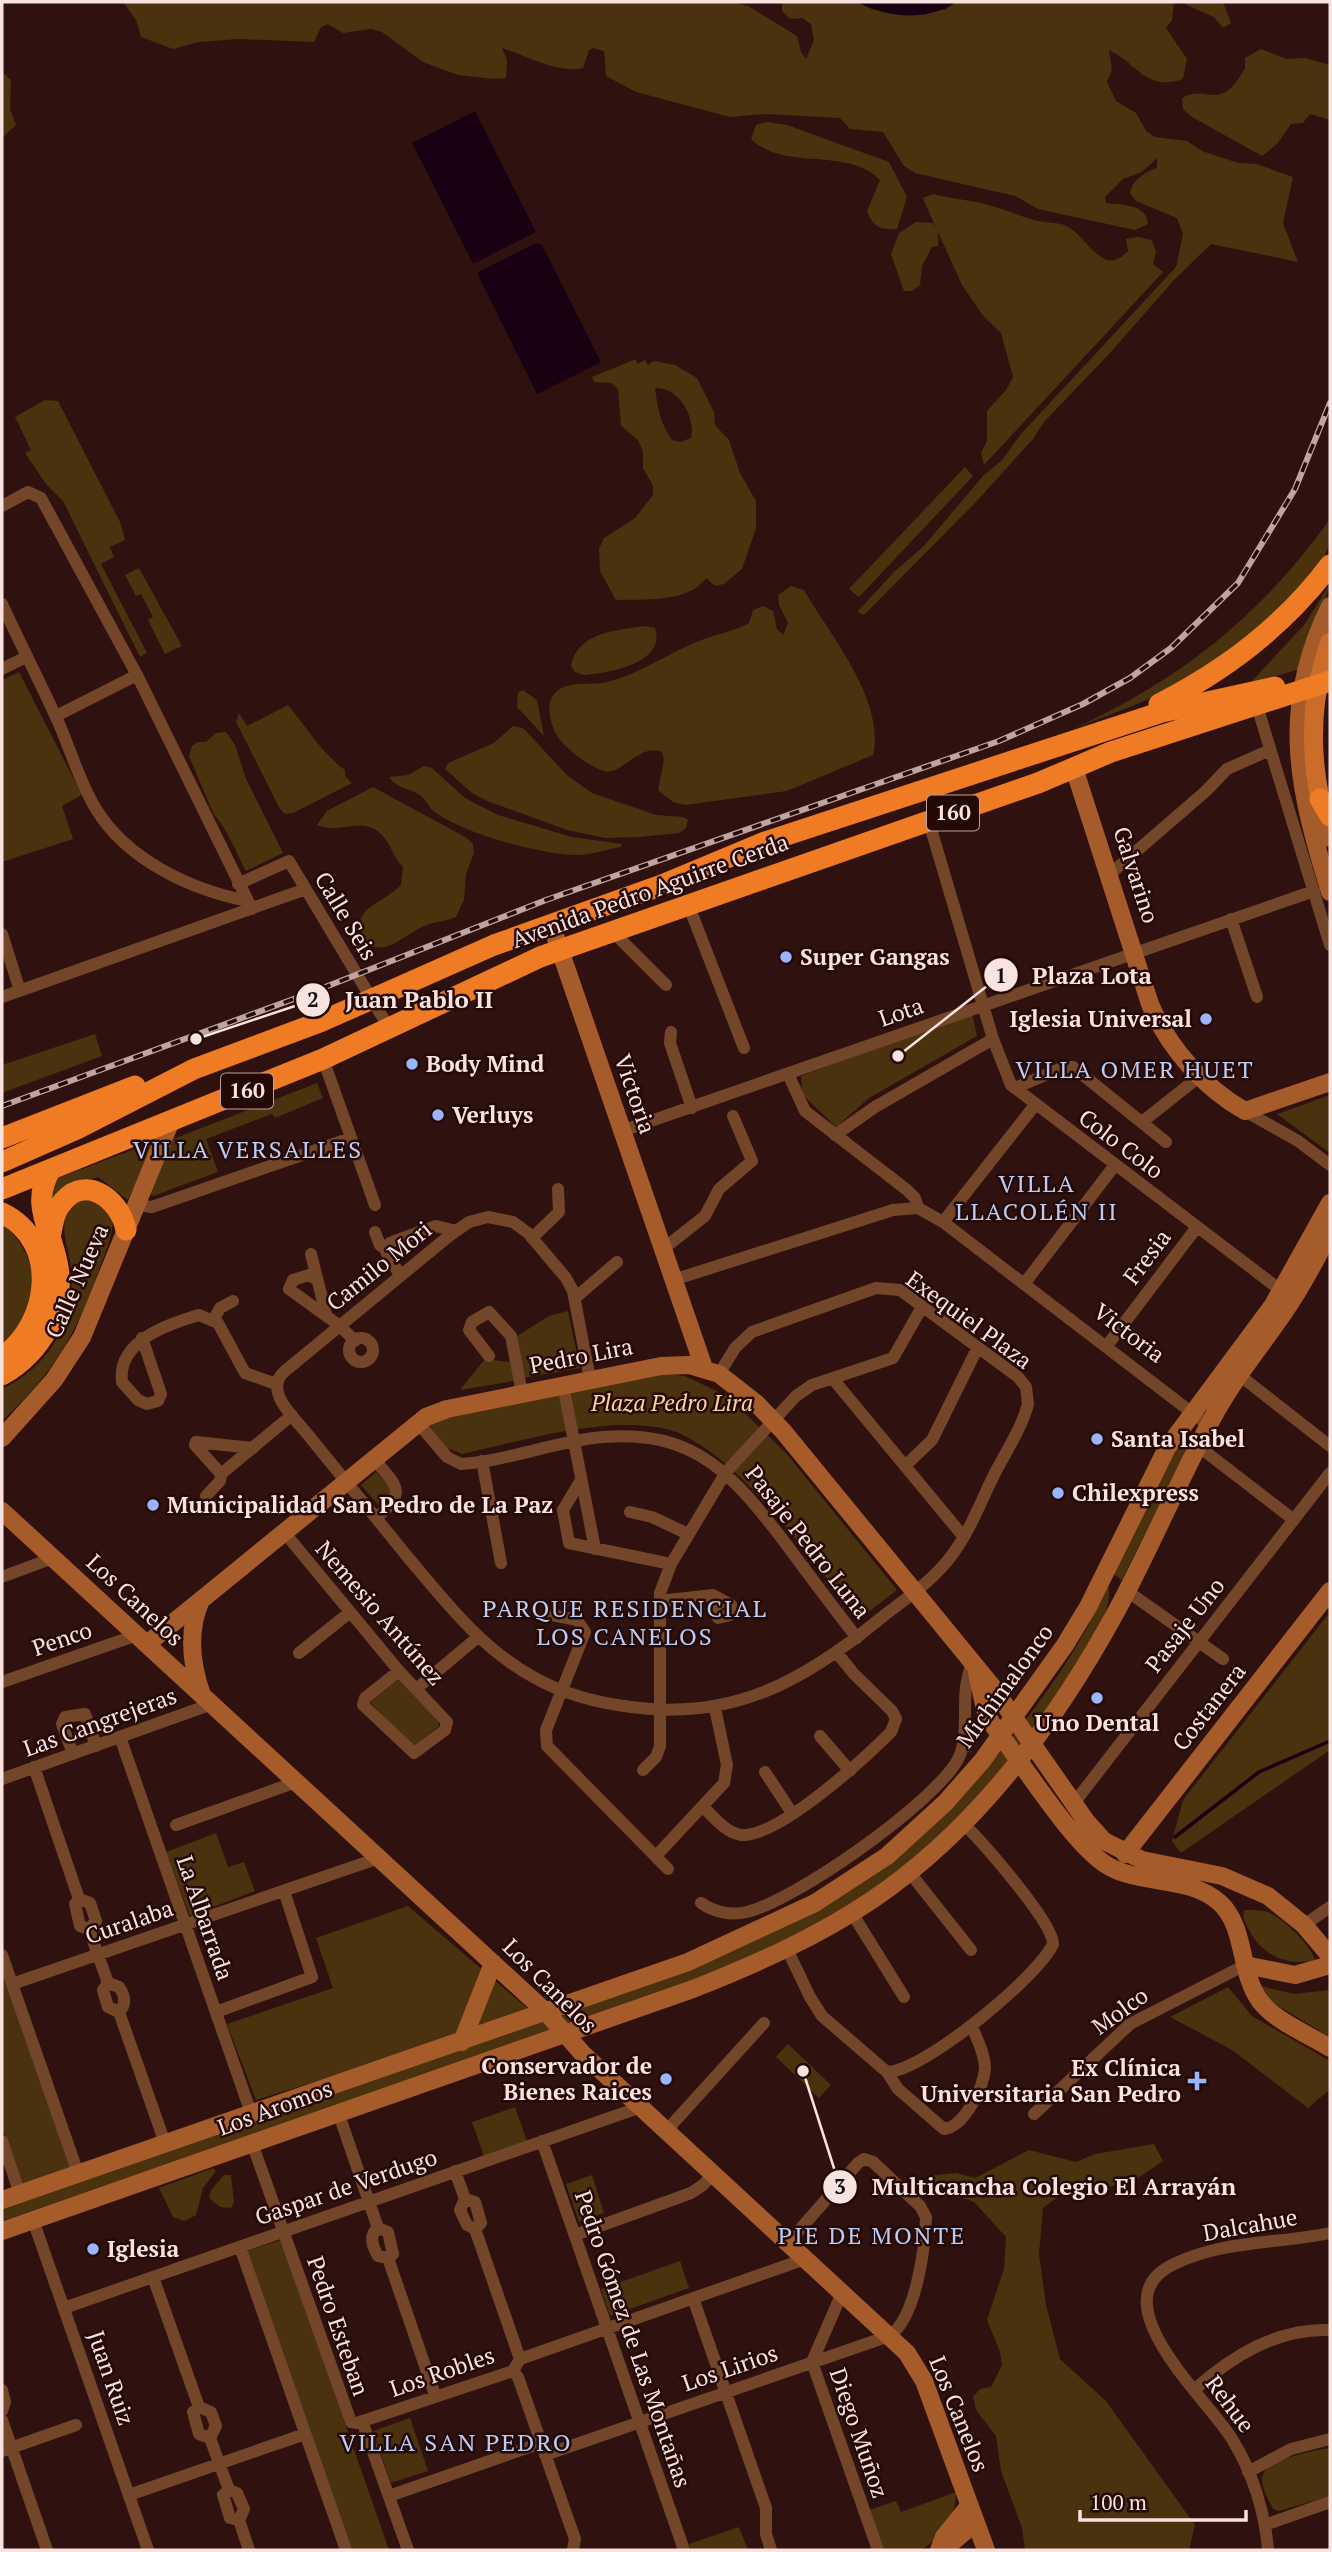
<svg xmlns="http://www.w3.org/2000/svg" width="1332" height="2552" font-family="'PT Serif',serif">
<rect width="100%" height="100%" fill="#2f120f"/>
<!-- green -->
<path fill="#49320d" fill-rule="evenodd" d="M123,2H730L748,6L797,36L801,52L806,59L814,40L811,24L802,18L790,19L782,11V2H857L874,10H945L956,2H1174L1172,20L1166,28L1187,59L1183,79C1145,92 1136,62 1109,50L1112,70L1107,82L1116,101L1136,113L1146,131L1155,137L1187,141L1202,151L1238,163L1256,164L1293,177L1283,223L1298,262L1211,244L1174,280L1109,354L1044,422L1033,439L976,502L864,615L857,612L895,571L923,547L983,476L1002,460L1021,434L1176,267L1183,234L1177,218L1136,201L1130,193C1132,180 1145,172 1157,168V158L1142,172L1123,179L1105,197L1106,203C1122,205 1147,204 1148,224L1135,230L1038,209L1015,196L915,173L904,166L883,132L850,129L840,118L765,114L730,117L636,92L606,76L604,51L593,48L589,50L583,68C558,74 525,55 502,48L507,60L506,78L493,79L458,75L423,62L382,32L371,29L343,33L328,24L321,27L314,42L239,39L198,42L173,49L141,37L136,20Z
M1181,2H1223L1231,23L1223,28L1215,18Z
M1261,49L1287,59L1305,58L1330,65V120L1310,114L1303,123L1291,124L1277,144L1262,156L1192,117L1183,109L1182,98C1208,83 1219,115 1245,68V58Z
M2,72L11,80L10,109L16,125L2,138Z
M767,122L787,125L889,162L907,197L897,229C880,230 873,227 867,211L880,180C847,146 785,172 751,139L756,125Z
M933,194C953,199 973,200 992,206C1007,210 1022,217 1038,221C1046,223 1056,222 1064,225C1087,233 1101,280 1128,251L1126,239L1138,237L1152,240L1156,251L1153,264L1163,272L984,465L981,453L987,441V411L1006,390L1013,377L1001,333L984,317L962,285L928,210L923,198Z
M916,222L933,223L938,231V246L932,247L922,266L920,285L912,291H904L891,254L899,233Z
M636,359L637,364L645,360L648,365L653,361L675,365L697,378L714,412L715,425L729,440L740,473L756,501V528L742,569L724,584L715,586L706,578C690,603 642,599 616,600L600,571L599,549L604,538L635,518L653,495V486L643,468V452L638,440L621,426L618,389L611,383L594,382L592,377ZM655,388C678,387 696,416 691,438L680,442L672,440C661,426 657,405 655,388Z
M45,400L58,401L120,522L125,540L110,547L114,557L101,564L147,653L140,657L63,501L46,484L25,453L31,450L15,417Z
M965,467L973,476L859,597L849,589Z
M1330,519C1330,526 1332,534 1330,541C1321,588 1207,668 1166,691C1136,706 1102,717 1071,730C1180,680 1260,617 1330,519Z
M139,568L182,646L165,654L148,620L153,617L141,594L136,596L125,575Z
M1330,584L1303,668L1254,683L1252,681L1304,625Z
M791,586L804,590C829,634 886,700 873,755L787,791L685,805L673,802L658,790L664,760L662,752C638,743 622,776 604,771C588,766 562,747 555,732C550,720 545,702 556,692C569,680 590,686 607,682C640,674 668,653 699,641C716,634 733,632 749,623L753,610L763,606L773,611L777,629L783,635L788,623L779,605L778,595Z
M645,626L655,628C667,663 609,673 584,675L575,672L571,666C577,632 617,630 645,626Z
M19,672L82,795L62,806L73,839L2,862V680Z
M523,690L537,700L544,736L517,707L518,693Z
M288,705C306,727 322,753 345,770V776L352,783L293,813L285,814L280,809L236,722L239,713L247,726Z
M513,726L523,728L568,776L592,793L656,815L683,817L688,820L686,828L679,833L639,837L605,838L567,830L487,801L472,793L445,769L448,763L494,743Z
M226,732L235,745L246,779L283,853L246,871C238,856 225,825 214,815L189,756L192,746L198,742H206L216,733Z
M424,766L432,768L465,798L498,815L572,837L622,844L621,847C605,849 591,856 574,855C539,854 462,833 435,812C429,808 426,800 421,796C411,788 397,789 389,777L408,775Z
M373,787L467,838L473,844L474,853L466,874L464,900L456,917C444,922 429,922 418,929C398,940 380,960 360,937C353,906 383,904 401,885L403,867C392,857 392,844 381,834C363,816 340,835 317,825L327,811Z
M972,1013L977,1036L869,1098L836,1127L802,1094L801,1076Z
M95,1034L102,1056L2,1093V1065Z
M317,1083L323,1098L275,1118L272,1114L206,1139L218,1172L153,1196L149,1193L170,1143L176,1138Z
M1330,1095V1153L1277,1114Z
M156,1141L128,1200L98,1177L70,1186L52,1209L49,1186L53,1180Z
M82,1200H96L113,1218C113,1236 105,1253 99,1270C75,1337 54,1372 2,1421V1389C49,1367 77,1320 71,1267C69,1251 62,1236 65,1219C68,1209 74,1205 82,1200Z
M2,1223C30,1247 45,1286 24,1321C19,1330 9,1338 2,1346Z
M568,1311L580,1368L523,1378L517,1336L549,1316Z
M485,1359L510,1362L514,1381L460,1390Z
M664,1374L685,1376L727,1396L786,1453L897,1590L859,1619C811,1561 750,1468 683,1435C662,1424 627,1424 604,1426C556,1430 508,1444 462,1454L445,1447L428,1428L431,1421Z
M1190,1433L1185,1453L1122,1580L1110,1572L1185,1434Z
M376,1472L389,1486L391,1493L381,1508L361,1485Z
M1107,1580C1118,1612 1080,1660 1063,1687C1026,1745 984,1804 931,1847C797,1956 626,2006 465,2062C310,2115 156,2168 2,2221V2208L678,1969L893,1858C963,1805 1083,1664 1107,1580Z
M1330,1612V1750L1181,1853L1172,1841L1183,1800Z
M399,1679L438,1719L439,1726L415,1745L408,1744L370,1702Z
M216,1833L228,1867L244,1862L255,1891L190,1916L166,1852Z
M408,1906L534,2014L256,2100L227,2024L333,1988L316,1938Z
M1245,1910C1252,1910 1261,1910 1268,1912C1284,1919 1310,1944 1315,1960C1289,1967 1261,1955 1249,1930C1245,1922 1241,1917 1245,1910Z
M2,1967L73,2172L24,2189L2,2127Z
M1261,1986L1294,1994L1330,1990V2037L1270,2001Z
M1228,1987L1252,2016L1330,2061V2089L1308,2108L1232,2050L1170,2017Z
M788,2044L831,2085L819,2098L776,2057Z
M515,2107L527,2141L484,2156L472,2122Z
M1154,2144L1163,2161L1135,2180L1101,2189L1063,2193L1043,2208L1039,2254L1046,2305L1060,2359L1106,2401L1195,2525L1189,2550H1025L1022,2528L1001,2471L996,2436L976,2410L973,2397L980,2389L991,2387L1002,2365L1000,2352L987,2320L1004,2269L1006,2237L974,2202L948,2193L928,2176L956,2173L975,2178L1029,2150L1076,2162L1095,2154Z
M213,2168L216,2171L203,2188L196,2215L185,2221L173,2217L159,2188Z
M224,2175H231L234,2202L231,2208L220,2207L209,2198L211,2190Z
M592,2175L604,2213L579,2222L566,2184Z
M281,2240L389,2550H350L244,2252Z
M680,2261L689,2288L610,2316L601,2289Z
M410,2418L428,2471L391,2483L373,2431Z
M1330,2448V2496L1279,2511L1273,2509C1269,2501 1261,2486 1262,2478C1263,2460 1315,2450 1330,2448Z
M956,2492C956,2518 942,2535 922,2550H880L866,2511L896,2501L901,2512Z
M739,2527L748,2550H691L689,2544Z"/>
<!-- water -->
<path fill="#190012" d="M857,2H956C926,22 889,18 857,2Z
M475,111L536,232L473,264L412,143Z
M536,243L542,245L601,362L537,394L477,273Z"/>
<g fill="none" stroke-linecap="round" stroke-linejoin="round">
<!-- stream -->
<path stroke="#190012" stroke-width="3.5" d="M1175,1837L1259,1772L1330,1741"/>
<!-- street -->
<path stroke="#744629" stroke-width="12" d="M2,506L28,492L41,498L137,675L248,901
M2,604C19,641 38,678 55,715C70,746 78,780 96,809C127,860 191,890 248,901L252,909
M2,669L26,657
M1257,706L1330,945
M56,716L137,675
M929,822L993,1039L1011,1085L1287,1295
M1110,874L1206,791L1227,769L1270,750
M238,884L289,861L389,1028
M688,904L744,1048
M1231,919L1257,997
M612,931L666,985
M2,934L20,991
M2,997L306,889
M671,1032L670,1043L692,1108
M323,1059L375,1205
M788,1074L805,1111L907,1190L915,1198L918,1208
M1015,1088L1064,1067H1073L1166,1142
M1245,1111L1298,1141L1330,1165
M1142,1122L1200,1076
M622,1131L1314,891
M835,1135L875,1107L993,1039
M136,1205L152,1207L351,1138
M943,1222L1035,1105
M375,1232L380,1245L386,1250
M532,1238L559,1212L558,1189
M663,1249L705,1216L719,1189L752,1161L733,1116
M311,1254L326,1314
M400,1275L387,1254L390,1243L436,1226L456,1231
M316,1279L309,1275L293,1280L289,1289L340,1326L355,1341
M673,1280L893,1210L918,1208L943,1222L1208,1425
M1024,1284L1115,1165
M575,1298L617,1262
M214,1319L220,1308L233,1301
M349 1350a12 12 0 1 1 24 0a12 12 0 1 1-24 0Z
M142,1338L161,1394L158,1401L147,1404L138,1400L122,1382C117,1341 168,1324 199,1315L218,1323L245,1373L276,1384
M1106,1347L1197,1227
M489,1356L469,1330L472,1322L489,1312L511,1336L522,1393
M1234,1371L1330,1446
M590,1379L573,1291L566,1278L528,1233L513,1222L488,1217L469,1222L449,1236L285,1371C262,1391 295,1418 309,1436C341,1476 374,1515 406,1555C445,1601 481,1649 535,1678C564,1694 598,1703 631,1707C733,1721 804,1681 881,1618C905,1599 934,1580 952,1555C970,1531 981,1501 994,1475C1005,1453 1022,1428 1028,1404L1026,1387L1018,1377L900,1290L876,1288L752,1332L735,1348L719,1374
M833,1379L963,1536
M563,1385L595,1549
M418,1423L447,1457L461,1464C509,1461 555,1441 603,1437C696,1429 735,1477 786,1544C809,1575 833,1607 857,1638
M1198,1446L1294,1520
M374,1459C397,1487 408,1491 376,1518
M482,1461L501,1563
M905,1466L932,1440L977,1349
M221,1474L195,1445L196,1442L253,1448
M581,1480L563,1510L569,1543L671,1564
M206,1496L220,1481L221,1474L292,1415
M630,1512L652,1517L688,1534
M284,1532L399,1671L447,1722L445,1730L414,1753L363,1705L365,1698L399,1671
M2,1577L53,1558
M1127,1591L1223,1659
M659,1601L713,1595L731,1605L730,1615L718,1618L713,1610L720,1601
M552,1615L577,1620L585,1632L546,1730L547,1746L668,1869
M299,1653L349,1613
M2,1682L137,1635
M416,1689L478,1637
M820,1736L850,1771
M120,1737L251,2113
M73,1754L62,1724L65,1717L85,1714L96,1746
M34,1767L79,1899
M643,1770L656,1757L660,1746V1593L671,1564L726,1472L796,1396L812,1385L893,1358L922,1307
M765,1772L792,1813
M2,1779L212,1704
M1074,1803L1330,1473
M703,1807C714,1817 726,1833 741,1835C778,1838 865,1758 891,1732L896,1719L892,1711L854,1674L837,1653
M176,1825L296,1782
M656,1856L724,1783L727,1765L715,1708
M910,1873L971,1950
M79,1899L90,1903L96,1921L89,1929
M79,1899L75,1904L80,1926L89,1929
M701,1903C714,1912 731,1916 747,1912C796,1900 931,1805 957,1761C969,1741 963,1709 966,1687C967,1679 970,1670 972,1661
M852,1913L904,1997
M1304,1925L1330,1907
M89,1929L108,1983
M787,1949L810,1997L822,2016L887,2072L898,2089L944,2129C964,2127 984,2087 985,2068C985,2054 977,2040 972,2026
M2,1955L78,2173
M108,1983L119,1987C125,1995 127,2004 119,2012L165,2143
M108,1983L103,1990L108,2007L119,2012
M12,1984L379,1858
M216,2012L312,1977L284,1891
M887,2072C923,2072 1039,1976 1053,1944C1053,1922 982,1842 964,1824
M338,2112L378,2228
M1034,2114L1130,2024L1245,1965
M667,2130L764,2023
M2,2141L20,2194
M542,2141L684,2550
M252,2143L351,2422L357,2423L513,2371
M455,2171L465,2199L475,2202L481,2223L475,2229
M465,2199L460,2210L467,2225L475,2229
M33,2220L148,2550
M378,2228C368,2236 373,2247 378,2256L388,2258
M378,2228L388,2232L393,2254L388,2258
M475,2229L520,2359
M575,2235L691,2193L703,2185L713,2174
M240,2247L346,2550
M388,2258L435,2395
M153,2277L199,2407
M842,2293L812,2362L878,2550
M693,2298L766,2508V2534L771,2550
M64,2308L641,2107
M513,2371L520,2359L805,2259
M513,2371L518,2377L575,2539L573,2550
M2,2390L5,2402L2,2411
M1194,2390C1232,2356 1277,2328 1330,2330
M199,2407L193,2412L199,2434L210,2438
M199,2407L211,2412L216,2426L210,2438
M2,2420L47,2550
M362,2421L408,2550
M210,2438L229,2490
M2,2451L76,2425
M545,2455L889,2336C916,2319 925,2248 926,2217L920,2206L873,2162L864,2159L858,2163L788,2243
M1248,2472L1291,2449L1330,2439
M229,2490L223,2495L230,2518L239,2520
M229,2490L237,2493L244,2509L239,2520
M129,2495L305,2434
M389,2496L541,2443
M239,2520L249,2550
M1265,2525L1330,2502
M1268,2550C1265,2512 1252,2471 1232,2439C1208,2399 1096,2301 1174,2264C1224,2240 1277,2244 1330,2233"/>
<!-- secondary -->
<path stroke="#a65b2b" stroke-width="18" d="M1330,606C1279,709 1298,788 1330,892
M1074,768L1150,1004C1168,1047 1204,1088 1245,1111L1330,1082
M1321,805L1330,838
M551,924L704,1368
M2,1438L54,1380L82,1337L170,1123
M2,1511L547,2013L582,2053L907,2353L924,2381L986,2550
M201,1600C187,1631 191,1664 202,1695
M147,1644L426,1417L447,1409L661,1366L689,1365L719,1374L756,1403L783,1431L991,1685L1086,1821L1104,1841L1142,1860L1222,1876L1268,1896L1304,1925L1330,1956
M977,1673L986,1713L992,1724C1020,1759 1075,1849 1110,1867C1143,1885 1191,1876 1220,1903C1246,1927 1239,1973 1260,2001C1276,2022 1308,2034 1330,2048
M1125,1854L1330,1591
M1245,1965L1295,1975L1330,1965
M462,2042L493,1963
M2,2200L688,1962L815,1903L887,1856L945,1803L982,1761L1065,1645L1088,1607L1167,1448L1273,1305L1330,1203
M2,2231L693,1989C756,1964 817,1937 872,1900C977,1829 1056,1722 1116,1612C1150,1549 1178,1482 1212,1419C1232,1381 1259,1349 1283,1314C1301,1288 1316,1260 1330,1232
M939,2550L944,2537L969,2506
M943,2550L975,2523"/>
<!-- primary -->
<path stroke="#cc6c29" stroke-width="19" d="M1320,799C1309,745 1311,694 1330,642"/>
<!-- highway -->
<path stroke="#ef7b24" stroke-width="21" d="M1159,704C1226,670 1285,625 1330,565
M1320,799L1330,816
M2,1138L135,1086
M2,1162L77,1129L194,1069L320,1022L494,945L662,885L765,842L1162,712L1275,687
M2,1189L323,1059L540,957L1038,783L1111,752L1330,681
M2,1213C61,1242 50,1324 2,1357
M50,1239C52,1228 53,1216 59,1207C82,1171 120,1198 126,1230
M2,1375C42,1352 67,1308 57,1262C50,1227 30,1203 51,1169"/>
<defs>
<path id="rail" d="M2,1106L310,993L546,900L999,741L1083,704L1130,678L1171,648L1238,583L1295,489L1330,403"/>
</defs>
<!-- rail casing -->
<use href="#rail" stroke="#bda5a2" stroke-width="6"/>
<!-- rail -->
<use href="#rail" stroke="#240907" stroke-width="3.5" stroke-dasharray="10" stroke-linecap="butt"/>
</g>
<!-- markers -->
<g fill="#98b5fd" stroke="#240907" stroke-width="2.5">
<circle cx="786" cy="957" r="7"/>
<circle cx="1206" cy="1019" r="7"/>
<circle cx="412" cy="1064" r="7"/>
<circle cx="438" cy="1115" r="7"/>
<circle cx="1097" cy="1439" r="7"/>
<circle cx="1058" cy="1493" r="7"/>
<circle cx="153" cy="1505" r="7"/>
<circle cx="1097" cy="1698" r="7"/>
<circle cx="666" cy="2079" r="7"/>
<path d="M1193.5 2070.5h7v7h7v7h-7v7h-7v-7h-7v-7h7z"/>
<circle cx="93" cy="2249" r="7"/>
</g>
<g text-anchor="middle" stroke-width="5" stroke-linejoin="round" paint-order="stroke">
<!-- shield labels -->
<g fill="#240907" stroke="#b9a29f" stroke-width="2">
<rect x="927" y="795.5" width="52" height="35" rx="5"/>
<rect x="221" y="1073.5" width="52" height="35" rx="5"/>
</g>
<g font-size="21" font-weight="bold" fill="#f9e3e0">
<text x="953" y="820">160</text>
<text x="247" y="1098">160</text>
</g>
<!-- street labels -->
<g font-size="23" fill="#f9e3e0" stroke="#240907">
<text transform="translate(1136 875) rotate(72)" y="8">Galvarino</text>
<text transform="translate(650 891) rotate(-20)" y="8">Avenida Pedro Aguirre Cerda</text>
<text transform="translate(346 916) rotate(59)" y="8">Calle Seis</text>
<text transform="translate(901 1012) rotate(-19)" y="8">Lota</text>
<text transform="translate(635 1094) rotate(71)" y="8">Victoria</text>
<text transform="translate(1121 1144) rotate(37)" y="8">Colo Colo</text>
<text transform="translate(1147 1257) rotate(-53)" y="8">Fresia</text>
<text transform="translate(379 1266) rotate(-39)" y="8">Camilo Mori</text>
<text transform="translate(77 1281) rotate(-66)" y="8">Calle Nueva</text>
<text transform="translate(969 1320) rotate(36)" y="8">Exequiel Plaza</text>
<text transform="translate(1129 1333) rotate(37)" y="8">Victoria</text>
<text transform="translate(581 1356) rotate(-11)" y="8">Pedro Lira</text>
<text transform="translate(808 1542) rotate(52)" y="8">Pasaje Pedro Luna</text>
<text transform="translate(135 1600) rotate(43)" y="8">Los Canelos</text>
<text transform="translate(380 1613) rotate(49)" y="8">Nemesio Antúnez</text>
<text transform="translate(1185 1625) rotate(-52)" y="8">Pasaje Uno</text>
<text transform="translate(62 1639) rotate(-19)" y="8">Penco</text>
<text transform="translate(1005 1686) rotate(-54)" y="8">Michimalonco</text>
<text transform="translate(1209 1707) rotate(-52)" y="8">Costanera</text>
<text transform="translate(100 1722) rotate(-20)" y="8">Las Cangrejeras</text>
<text transform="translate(205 1918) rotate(71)" y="8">La Albarrada</text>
<text transform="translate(129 1922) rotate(-19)" y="8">Curalaba</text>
<text transform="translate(550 1986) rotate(45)" y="8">Los Canelos</text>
<text transform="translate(1120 2011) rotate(-36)" y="8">Molco</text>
<text transform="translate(275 2108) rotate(-20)" y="8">Los Aromos</text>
<text transform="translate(346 2187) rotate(-19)" y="8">Gaspar de Verdugo</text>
<text transform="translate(1250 2225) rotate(-10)" y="8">Dalcahue</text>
<text transform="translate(338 2326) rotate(71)" y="8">Pedro Esteban</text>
<text transform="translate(633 2339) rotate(71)" y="8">Pedro Gómez de Las Montañas</text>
<text transform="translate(730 2368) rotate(-19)" y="8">Los Lirios</text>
<text transform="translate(442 2372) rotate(-19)" y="8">Los Robles</text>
<text transform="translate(111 2378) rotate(71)" y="8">Juan Ruiz</text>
<text transform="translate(1230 2404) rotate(53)" y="8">Rehue</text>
<text transform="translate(959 2414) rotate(68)" y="8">Los Canelos</text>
<text transform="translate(859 2433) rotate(71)" y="8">Diego Muñoz</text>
</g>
<!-- poi labels -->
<g font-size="23" font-weight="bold" fill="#f9e3e0" stroke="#240907" text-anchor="start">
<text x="800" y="965">Super Gangas</text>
<text x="1192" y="1027" text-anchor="end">Iglesia Universal</text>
<text x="426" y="1072">Body Mind</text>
<text x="452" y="1123">Verluys</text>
<text x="1111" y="1447">Santa Isabel</text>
<text x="1072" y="1501">Chilexpress</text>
<text x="167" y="1513">Municipalidad San Pedro de La Paz</text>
<text x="1097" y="1731" text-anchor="middle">Uno Dental</text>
<text x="652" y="2074" text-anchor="end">Conservador de<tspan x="652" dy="26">Bienes Raices</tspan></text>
<text x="1181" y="2076" text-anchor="end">Ex Clínica<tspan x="1181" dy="26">Universitaria San Pedro</tspan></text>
<text x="107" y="2257">Iglesia</text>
</g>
<!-- park labels -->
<g font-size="23" font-style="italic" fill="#fbd39c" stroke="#240907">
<text x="672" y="1411">Plaza Pedro Lira</text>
</g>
<!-- neighbourhood labels -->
<g font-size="24" letter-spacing="2" fill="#bacbf4" stroke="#240907">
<text x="1135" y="1078">VILLA OMER HUET</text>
<text x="248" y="1158">VILLA VERSALLES</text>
<text x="1037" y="1192">VILLA<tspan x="1037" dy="28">LLACOLÉN II</tspan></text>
<text x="625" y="1617">PARQUE RESIDENCIAL<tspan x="625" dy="28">LOS CANELOS</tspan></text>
<text x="872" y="2244">PIE DE MONTE</text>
<text x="456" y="2451">VILLA SAN PEDRO</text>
</g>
</g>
<!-- callouts -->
<path fill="none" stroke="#f9e3e0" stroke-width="2.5" d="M898 1056L1001 975M196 1039L313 1000M803 2071L840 2187"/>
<g fill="#f9e3e0" stroke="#240907" stroke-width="2.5">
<circle cx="898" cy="1056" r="7"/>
<circle cx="196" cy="1039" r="7"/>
<circle cx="803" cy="2071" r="7"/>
<circle cx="1001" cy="975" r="18"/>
<circle cx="313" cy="1000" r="18"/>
<circle cx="840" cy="2187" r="18"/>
</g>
<g font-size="21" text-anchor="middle" font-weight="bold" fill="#111">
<text x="1001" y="983">1</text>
<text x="313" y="1007">2</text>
<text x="840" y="2194">3</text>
</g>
<g font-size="24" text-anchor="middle" font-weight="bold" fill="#f9e3e0" stroke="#240907" stroke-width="5" stroke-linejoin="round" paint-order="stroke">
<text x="1092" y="984">Plaza Lota</text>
<text x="419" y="1008">Juan Pablo II</text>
<text x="1054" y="2195">Multicancha Colegio El Arrayán</text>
</g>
<!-- border -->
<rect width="1332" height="2552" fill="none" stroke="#f9e3e0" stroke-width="7"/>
<!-- scale -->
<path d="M1080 2510v10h166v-10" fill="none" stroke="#f9e3e0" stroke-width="3.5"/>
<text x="1090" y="2510" font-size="21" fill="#f9e3e0" stroke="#240907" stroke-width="5" paint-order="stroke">100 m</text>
</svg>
